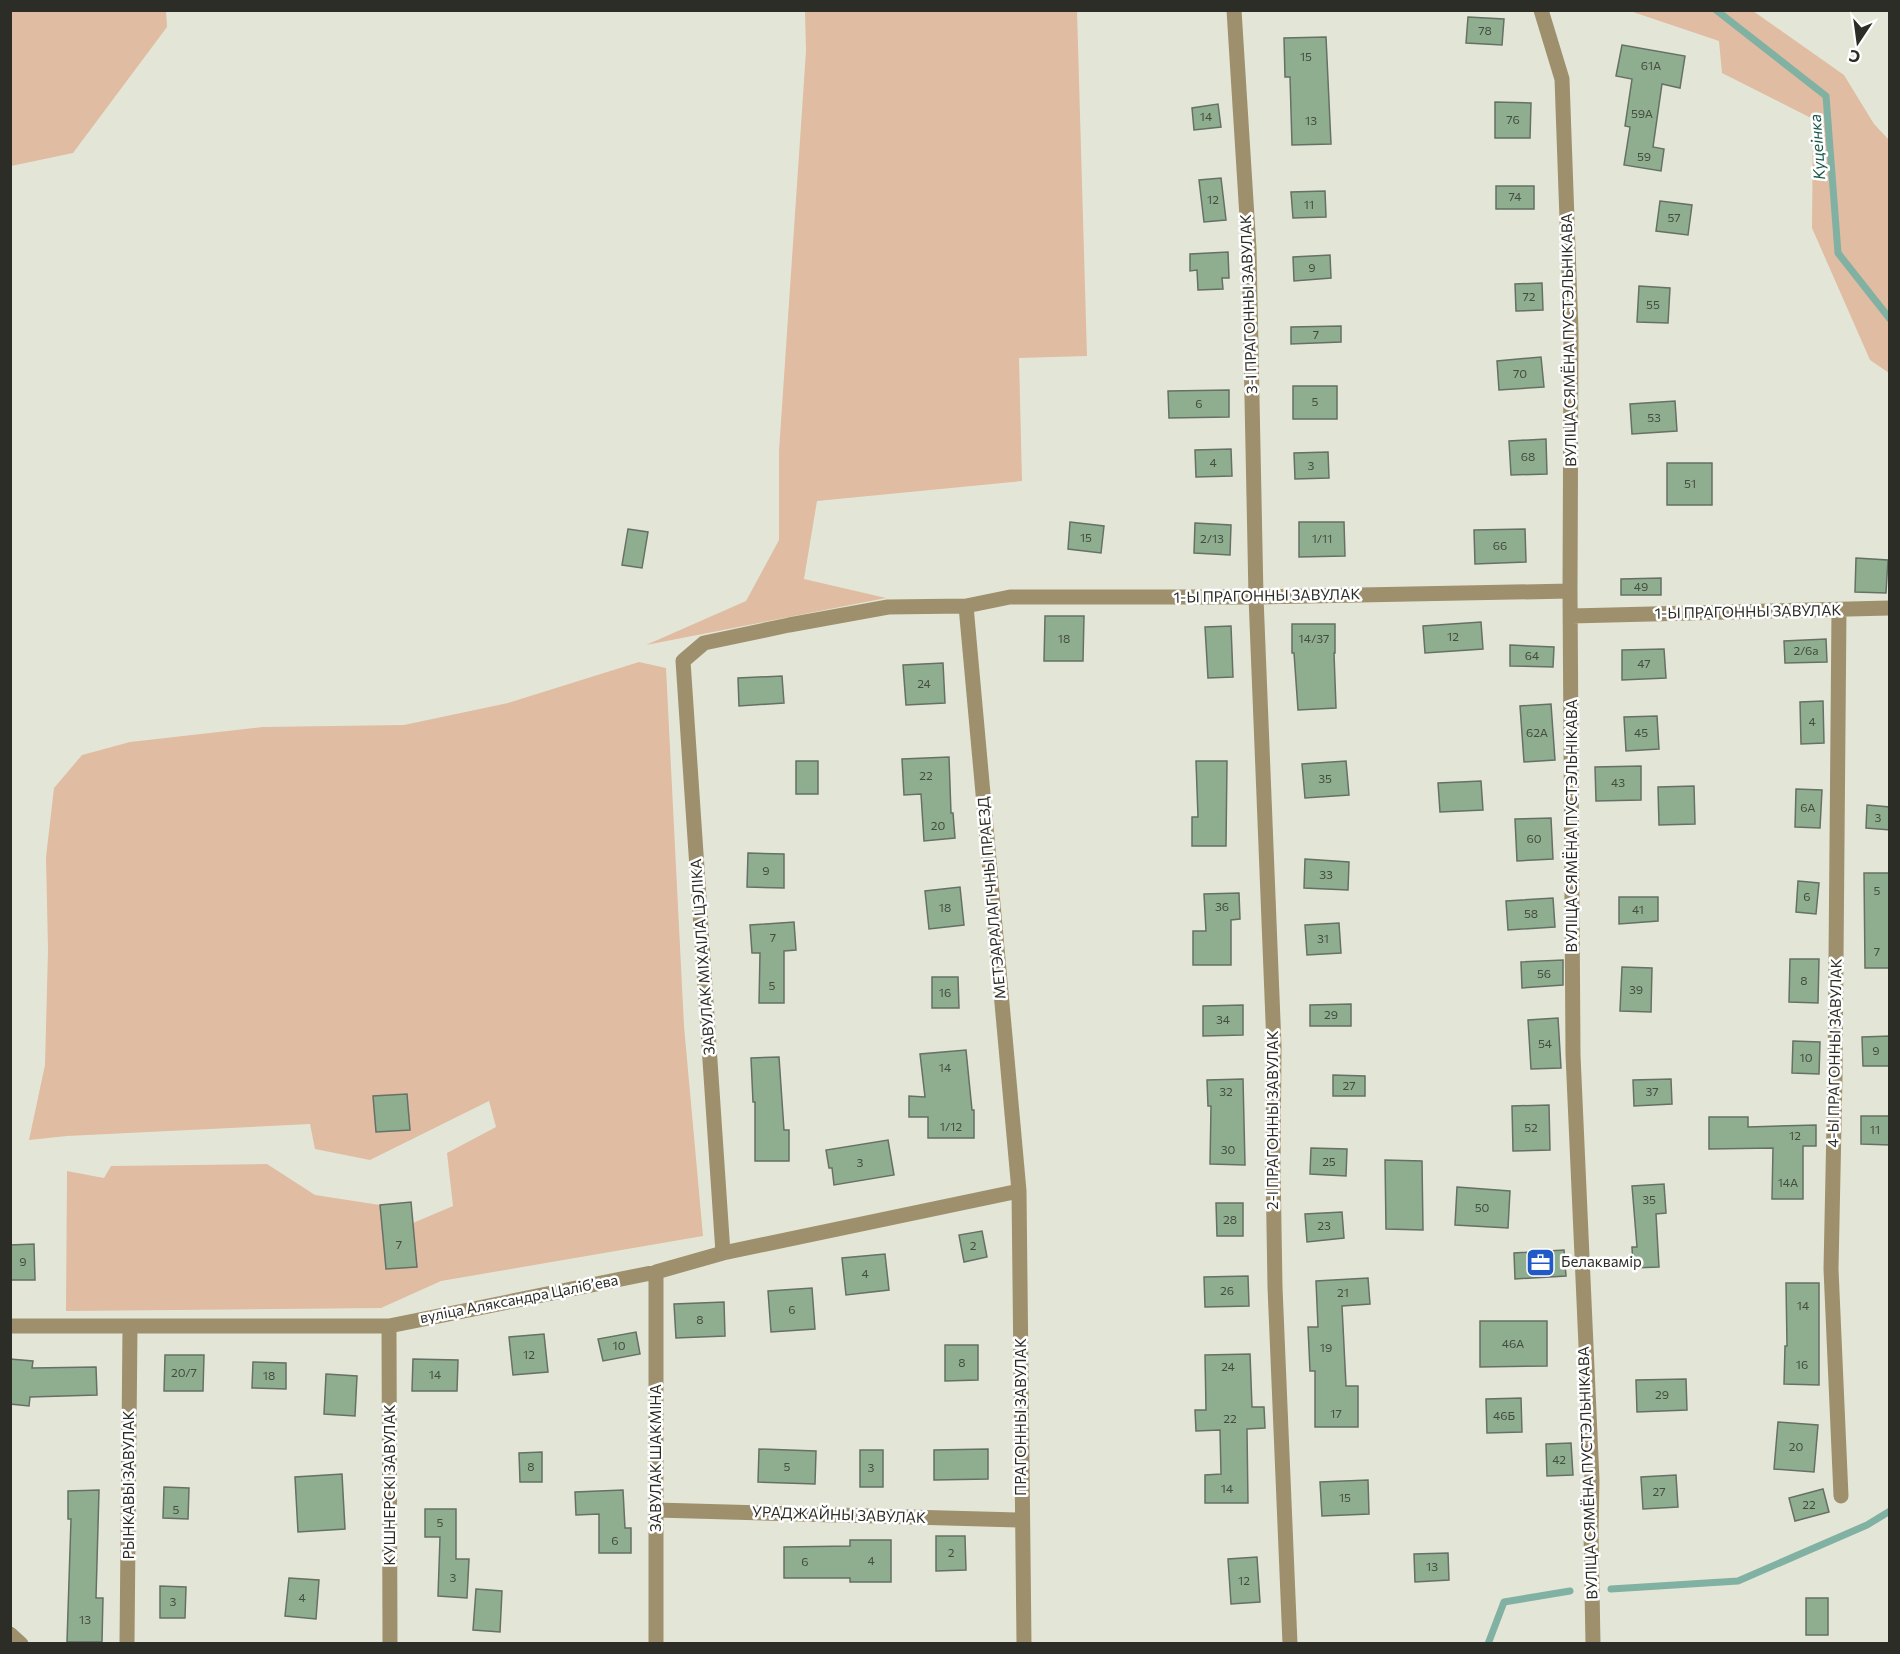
<svg xmlns="http://www.w3.org/2000/svg" width="1900" height="1654" font-family="Commissioner,sans-serif">
<rect width="100%" height="100%" fill="#e3e6d7"/>
<!-- green -->
<path fill="#e0bca2" d="M10,11H166L167,27L73,153L11,166Z
M805,11H1077L1087,356L1019,358L1022,481L817,501L804,579L886,598L646,645L746,601L779,540V451L806,51Z
M1630,11H1753L1844,75L1874,124L1889,140V373L1870,360L1812,228L1813,119L1722,73L1719,41Z
M639,662L666,668L684,1026L703,1236L441,1281L381,1308L66,1311L67,1171L104,1178L111,1166L267,1164L315,1195L380,1205L386,1269L416,1267L413,1223L453,1206L447,1153L496,1127L489,1101L370,1160L315,1149L310,1124L67,1136L29,1140L45,1065L48,950L46,857L54,788L82,755L130,742L262,727L404,725L508,703Z"/>
<g fill="none" stroke-linecap="round" stroke-linejoin="round">
<!-- stream -->
<path stroke="#81b1a2" stroke-width="7" d="M1716,10L1826,96L1838,253L1890,319
M1611,1589L1738,1581L1867,1525L1890,1511
M1488,1644L1504,1602L1570,1591"/>
</g>
<!-- building -->
<path fill="#8fae8f" stroke="#667066" stroke-width="1.5" d="M1468,17L1504,19L1502,45L1466,43Z
M1326,37L1331,144L1292,145L1290,77H1285L1284,38Z
M1622,45L1685,56L1680,88L1662,84L1653,147L1664,149L1661,171L1624,165L1630,127L1625,126L1632,79L1616,76Z
M1495,102L1531,103L1530,138H1495Z
M1218,104L1221,127L1194,130L1192,108Z
M1221,178L1226,220L1204,222L1199,180Z
M1496,186H1534V209H1496Z
M1325,191L1326,217L1293,218L1291,192Z
M1660,201L1692,205L1688,235L1656,231Z
M1228,252L1229,278H1222L1223,289L1198,290L1197,270L1190,271V254Z
M1330,255L1331,278L1294,281L1293,257Z
M1542,283L1543,310L1516,311L1515,284Z
M1639,286L1670,288L1668,323L1637,322Z
M1341,326V342L1291,344V327Z
M1541,357L1544,387L1499,390L1497,361Z
M1293,386H1337V419H1293Z
M1229,390V417L1169,418L1168,391Z
M1675,401L1677,431L1632,434L1630,404Z
M1546,439L1547,474L1511,475L1509,441Z
M1231,449L1232,476L1196,477L1195,450Z
M1328,452L1329,478L1295,479L1294,453Z
M1667,463H1712V505H1667Z
M1070,522L1104,526L1101,553L1068,549Z
M1299,522H1344L1345,556L1299,557Z
M1195,523L1231,525L1230,555L1194,553Z
M628,529L648,532L642,568L622,565Z
M1525,529L1526,562L1475,564L1474,530Z
M1856,558L1888,560L1886,593L1855,592Z
M1661,578V595H1621V579Z
M1045,616H1084L1083,661H1044Z
M1481,622L1483,649L1425,653L1423,626Z
M1292,624H1335V653H1334L1336,708L1298,710L1294,653H1292Z
M1231,626L1233,677L1208,678L1205,627Z
M1826,639L1827,662L1785,663L1784,641Z
M1510,645L1554,647L1553,667L1510,666Z
M1664,649L1666,678L1622,680V650Z
M943,663L945,703L906,705L903,665Z
M782,676L784,703L739,706L738,678Z
M1823,701L1824,743L1801,744L1800,702Z
M1551,704L1555,760L1524,762L1520,706Z
M1657,716L1659,749L1626,751L1624,717Z
M949,757L951,813H953L955,838L924,841L921,794L904,795L902,759Z
M796,761H818V794H796Z
M1196,761H1227L1226,846H1192V817H1198Z
M1346,761L1349,795L1305,798L1302,764Z
M1641,766V800L1596,801L1595,767Z
M1481,781L1483,810L1440,812L1438,783Z
M1694,786L1695,824L1659,825L1658,787Z
M1796,789L1822,790L1820,828L1795,827Z
M1867,805L1890,807V830L1866,828Z
M1551,818L1553,859L1517,861L1515,819Z
M748,853L784,854V888L747,887Z
M1305,859L1349,862L1348,890L1304,888Z
M1864,873H1890V968H1865Z
M1798,881L1819,883L1816,914L1796,912Z
M960,887L964,925L929,929L925,891Z
M1239,893L1240,919L1231,920V965H1193V931H1206L1204,894Z
M1619,897H1658V921L1619,924Z
M1553,898L1555,927L1508,930L1506,901Z
M794,922L796,950L784,951V1003H759L760,953H752L750,925Z
M1339,923L1341,953L1307,955L1305,925Z
M1790,959H1819L1818,1003L1789,1002Z
M1563,960V985L1522,988L1521,962Z
M1622,967L1652,968L1651,1012L1620,1011Z
M932,977H958L959,1008H932Z
M1351,1004V1026H1310V1005Z
M1243,1005V1035L1203,1036V1006Z
M1558,1018L1561,1068L1531,1069L1528,1020Z
M1890,1036V1066H1863L1862,1037Z
M1793,1041L1820,1042L1819,1074L1792,1073Z
M966,1050L972,1110H974V1138H928V1117H909V1096L925,1097L920,1054Z
M779,1057L784,1130H789V1161H755V1102H753L751,1058Z
M1333,1075L1365,1076V1096H1333Z
M1243,1079L1245,1165L1210,1164L1211,1106H1208L1207,1080Z
M1671,1079L1672,1104L1634,1106L1633,1080Z
M407,1094L410,1130L376,1132L373,1096Z
M1549,1105L1550,1150L1513,1151L1512,1106Z
M1861,1116H1890V1145L1861,1144Z
M1709,1117H1748V1127L1816,1125V1146H1803V1199H1772L1773,1148L1709,1149Z
M888,1140L894,1175L834,1185L832,1168H829L826,1150Z
M1311,1148L1347,1149L1346,1176L1310,1174Z
M1385,1160L1422,1161L1423,1230L1386,1229Z
M1664,1184L1666,1213L1656,1214L1659,1267L1633,1268L1632,1247H1637L1632,1186Z
M1457,1187L1510,1191L1508,1228L1455,1225Z
M411,1202L417,1267L386,1269L380,1205Z
M1216,1203H1243V1236H1217Z
M1342,1212L1344,1238L1307,1242L1305,1214Z
M982,1231L987,1257L964,1262L959,1235Z
M34,1244L35,1280H10V1245Z
M1564,1250L1566,1276L1515,1279L1514,1253Z
M885,1254L889,1290L846,1295L842,1258Z
M1248,1276L1249,1306L1205,1307L1204,1277Z
M1368,1278L1370,1304L1342,1306L1346,1386H1358V1427H1315V1371H1310L1308,1327H1318L1316,1281Z
M1786,1283H1819V1385L1784,1384L1785,1346H1787Z
M812,1288L815,1329L771,1332L768,1291Z
M724,1302L725,1336L676,1338L674,1304Z
M1480,1321H1547V1366L1480,1367Z
M636,1332L640,1354L603,1361L598,1339Z
M544,1334L548,1372L513,1375L509,1337Z
M945,1345H978V1380L945,1381Z
M1250,1354L1252,1407H1264L1265,1428L1247,1429L1248,1503H1205V1475L1221,1474L1220,1430L1196,1431L1195,1410H1206L1205,1355Z
M165,1355H204L203,1391H164Z
M10,1359L33,1361L32,1368L96,1367L97,1395L30,1397L29,1406L10,1404Z
M413,1359L458,1360L457,1391H412Z
M253,1362L286,1363V1389L252,1388Z
M326,1374L357,1376L355,1416L324,1414Z
M1686,1379L1687,1410L1637,1412L1636,1380Z
M1521,1398L1522,1432L1487,1433L1486,1399Z
M1778,1422L1818,1425L1814,1472L1774,1469Z
M1571,1443L1573,1475L1547,1476L1546,1444Z
M759,1449L816,1451L815,1484L758,1482Z
M988,1449V1479L934,1480V1450Z
M860,1450H883V1487H860Z
M542,1452V1482H520L519,1453Z
M342,1474L345,1529L298,1532L295,1477Z
M1676,1475L1678,1507L1643,1509L1641,1477Z
M1368,1480L1369,1514L1322,1516L1320,1482Z
M164,1487L189,1488L188,1519L163,1518Z
M1823,1489L1829,1512L1795,1521L1789,1498Z
M99,1490L96,1598H103L102,1642H67L71,1519H68V1491Z
M623,1490L625,1528H631V1553H599V1514L576,1515L575,1492Z
M425,1509H456V1559H469L467,1598L438,1596L440,1537H425Z
M936,1536H965L966,1570L936,1571Z
M850,1540H891V1582H850V1578H784V1547L850,1546Z
M1448,1553L1449,1580L1415,1582L1414,1554Z
M1257,1557L1260,1602L1231,1604L1228,1559Z
M289,1578L319,1580L316,1619L285,1616Z
M160,1586L186,1587L185,1618H160Z
M476,1589L502,1591L500,1632L473,1630Z
M1806,1598H1828V1635H1806Z"/>
<g fill="none" stroke-linecap="round" stroke-linejoin="round">
<!-- minor -->
<path stroke="#9f906d" stroke-width="15" d="M1234,10L1249,249L1256,597L1274,1046L1273,1166L1275,1287L1290,1644
M1541,10L1562,79L1571,332L1570,591L1573,1055L1592,1480L1591,1533L1593,1644
M966,606L1019,1191L1024,1644
M1839,610L1835,1077L1831,1269L1841,1496
M1571,616L1890,608
M723,1253L683,661L704,643L789,625L888,607L966,606L1010,597H1256L1570,591
M10,1326H389L656,1272L723,1253L1019,1191
M389,1326L390,1644
M656,1510L1021,1520
M10,1634L21,1644
M127,1644L130,1326
M656,1644V1272"/>
</g>
<!-- icons -->
<defs>
<symbol id="office-square" viewBox="-11 -11 22 22"><rect x="-9" y="-9" width="18" height="18" rx="4" fill="#1f5ac6" stroke="#fff"/><path d="M-6-3h4V-5.5h4V-3h4V5H-6ZM-1-4.5V-3h2v-1.5ZM-6 0V1H6V0Z" fill="#fff"/></symbol>
</defs>
<g fill-rule="evenodd">
<use href="#office-square" x="1524" y="1246" width="33" height="33"/>
</g>
<g text-anchor="middle" stroke-width="5" stroke-linejoin="round" paint-order="stroke">
<!-- number labels -->
<g font-size="12" fill="#454d41">
<text x="1485" y="35">78</text>
<text x="1306" y="61">15</text>
<text x="1651" y="70">61А</text>
<text x="1642" y="118">59А</text>
<text x="1206" y="121">14</text>
<text x="1513" y="124">76</text>
<text x="1311" y="125">13</text>
<text x="1644" y="161">59</text>
<text x="1515" y="201">74</text>
<text x="1213" y="204">12</text>
<text x="1309" y="209">11</text>
<text x="1674" y="222">57</text>
<text x="1312" y="272">9</text>
<text x="1529" y="301">72</text>
<text x="1653" y="309">55</text>
<text x="1316" y="339">7</text>
<text x="1520" y="378">70</text>
<text x="1315" y="406">5</text>
<text x="1199" y="408">6</text>
<text x="1654" y="422">53</text>
<text x="1528" y="461">68</text>
<text x="1213" y="467">4</text>
<text x="1311" y="470">3</text>
<text x="1690" y="488">51</text>
<text x="1086" y="542">15</text>
<text x="1212" y="543">2/13</text>
<text x="1322" y="543">1/11</text>
<text x="1500" y="550">66</text>
<text x="1641" y="591">49</text>
<text x="1453" y="641">12</text>
<text x="1064" y="643">18</text>
<text x="1314" y="643">14/37</text>
<text x="1806" y="655">2/6а</text>
<text x="1532" y="660">64</text>
<text x="1644" y="668">47</text>
<text x="924" y="688">24</text>
<text x="1812" y="726">4</text>
<text x="1537" y="737">62А</text>
<text x="1641" y="737">45</text>
<text x="926" y="780">22</text>
<text x="1325" y="783">35</text>
<text x="1618" y="787">43</text>
<text x="1808" y="812">6А</text>
<text x="1878" y="822">3</text>
<text x="938" y="830">20</text>
<text x="1534" y="843">60</text>
<text x="766" y="875">9</text>
<text x="1326" y="879">33</text>
<text x="1877" y="895">5</text>
<text x="1807" y="901">6</text>
<text x="1222" y="911">36</text>
<text x="945" y="912">18</text>
<text x="1638" y="914">41</text>
<text x="1531" y="918">58</text>
<text x="773" y="942">7</text>
<text x="1323" y="943">31</text>
<text x="1877" y="956">7</text>
<text x="1544" y="978">56</text>
<text x="1804" y="985">8</text>
<text x="772" y="990">5</text>
<text x="1636" y="994">39</text>
<text x="945" y="997">16</text>
<text x="1331" y="1019">29</text>
<text x="1223" y="1024">34</text>
<text x="1545" y="1048">54</text>
<text x="1876" y="1055">9</text>
<text x="1806" y="1062">10</text>
<text x="945" y="1072">14</text>
<text x="1349" y="1090">27</text>
<text x="1226" y="1096">32</text>
<text x="1652" y="1096">37</text>
<text x="951" y="1131">1/12</text>
<text x="1531" y="1132">52</text>
<text x="1875" y="1134">11</text>
<text x="1795" y="1140">12</text>
<text x="1228" y="1154">30</text>
<text x="1329" y="1166">25</text>
<text x="860" y="1167">3</text>
<text x="1788" y="1187">14А</text>
<text x="1649" y="1204">35</text>
<text x="1482" y="1212">50</text>
<text x="1230" y="1224">28</text>
<text x="1324" y="1230">23</text>
<text x="399" y="1249">7</text>
<text x="973" y="1250">2</text>
<text x="23" y="1266">9</text>
<text x="865" y="1278">4</text>
<text x="1227" y="1295">26</text>
<text x="1343" y="1297">21</text>
<text x="1803" y="1310">14</text>
<text x="792" y="1314">6</text>
<text x="700" y="1324">8</text>
<text x="1513" y="1348">46А</text>
<text x="619" y="1350">10</text>
<text x="1326" y="1352">19</text>
<text x="529" y="1359">12</text>
<text x="962" y="1367">8</text>
<text x="1802" y="1369">16</text>
<text x="1228" y="1371">24</text>
<text x="184" y="1377">20/7</text>
<text x="435" y="1379">14</text>
<text x="269" y="1380">18</text>
<text x="1662" y="1399">29</text>
<text x="1336" y="1418">17</text>
<text x="1504" y="1420">46Б</text>
<text x="1230" y="1423">22</text>
<text x="1796" y="1451">20</text>
<text x="1559" y="1464">42</text>
<text x="531" y="1471">8</text>
<text x="787" y="1471">5</text>
<text x="871" y="1472">3</text>
<text x="1227" y="1493">14</text>
<text x="1659" y="1496">27</text>
<text x="1345" y="1502">15</text>
<text x="1809" y="1509">22</text>
<text x="176" y="1514">5</text>
<text x="440" y="1527">5</text>
<text x="615" y="1545">6</text>
<text x="951" y="1557">2</text>
<text x="871" y="1565">4</text>
<text x="805" y="1566">6</text>
<text x="1432" y="1571">13</text>
<text x="453" y="1582">3</text>
<text x="1244" y="1585">12</text>
<text x="302" y="1602">4</text>
<text x="173" y="1606">3</text>
<text x="85" y="1624">13</text>
</g>
<!-- street labels -->
<g font-size="15" fill="#2c2d27" stroke="#fff">
<text transform="translate(1249 304) rotate(-92)" y="5">3-І ПРАГОННЫ ЗАВУЛАК</text>
<text transform="translate(1569 340) rotate(-91)" y="5">ВУЛІЦА СЯМЁНА ПУСТЭЛЬНІКАВА</text>
<text transform="translate(1267 596) rotate(-1)" y="5">1-Ы ПРАГОННЫ ЗАВУЛАК</text>
<text transform="translate(1748 612) rotate(-1)" y="5">1-Ы ПРАГОННЫ ЗАВУЛАК</text>
<text transform="translate(1572 826) rotate(-90)" y="5">ВУЛІЦА СЯМЁНА ПУСТЭЛЬНІКАВА</text>
<text transform="translate(992 898) rotate(-95)" y="5">МЕТЭАРАЛАГІЧНЫ ПРАЕЗД</text>
<text transform="translate(703 957) rotate(-94)" y="5">ЗАВУЛАК МІХАІЛА ЦЭЛІКА</text>
<text transform="translate(1835 1053) rotate(-89)" y="5">4-Ы ПРАГОННЫ ЗАВУЛАК</text>
<text transform="translate(1273 1120) rotate(-90)" y="5">2-І ПРАГОННЫ ЗАВУЛАК</text>
<text transform="translate(519 1299) rotate(-11)" y="5">вуліца Аляксандра Цалібʼева</text>
<text transform="translate(1021 1417) rotate(-90)" y="5">ПРАГОННЫ ЗАВУЛАК</text>
<text transform="translate(656 1458) rotate(-90)" y="5">ЗАВУЛАК ШАКМІНА</text>
<text transform="translate(1588 1473) rotate(-92)" y="5">ВУЛІЦА СЯМЁНА ПУСТЭЛЬНІКАВА</text>
<text transform="translate(129 1485) rotate(-90)" y="5">РЫНКАВЫ ЗАВУЛАК</text>
<text transform="translate(390 1485) rotate(-90)" y="5">КУШНЕРСКІ ЗАВУЛАК</text>
<text transform="translate(839 1515) rotate(2)" y="5">УРАДЖАЙНЫ ЗАВУЛАК</text>
</g>
<!-- poi labels -->
<g font-size="15" fill="#2c2d27" stroke="#fff" text-anchor="start">
<text x="1561" y="1267">Белаквамір</text>
</g>
<!-- water labels -->
<g font-size="16" font-style="italic" fill="#19594a" stroke="#fff">
<text transform="translate(1817 147) rotate(-94)" y="6">Куцеінка</text>
</g>
</g>
<!-- border -->
<rect width="1900" height="1654" fill="none" stroke="#2c2d27" stroke-width="24"/>
<!-- north arrow -->
<g transform="translate(1858 42) rotate(193)" stroke="#ffffff" stroke-width="4.5" paint-order="stroke">
<path d="M0-4.5L10 22L0 15L-10 22Z" fill="#2c2d27"/>
<text y="-9" font-size="16" font-weight="bold" text-anchor="middle" fill="#2c2d27">С</text>
</g>
</svg>
